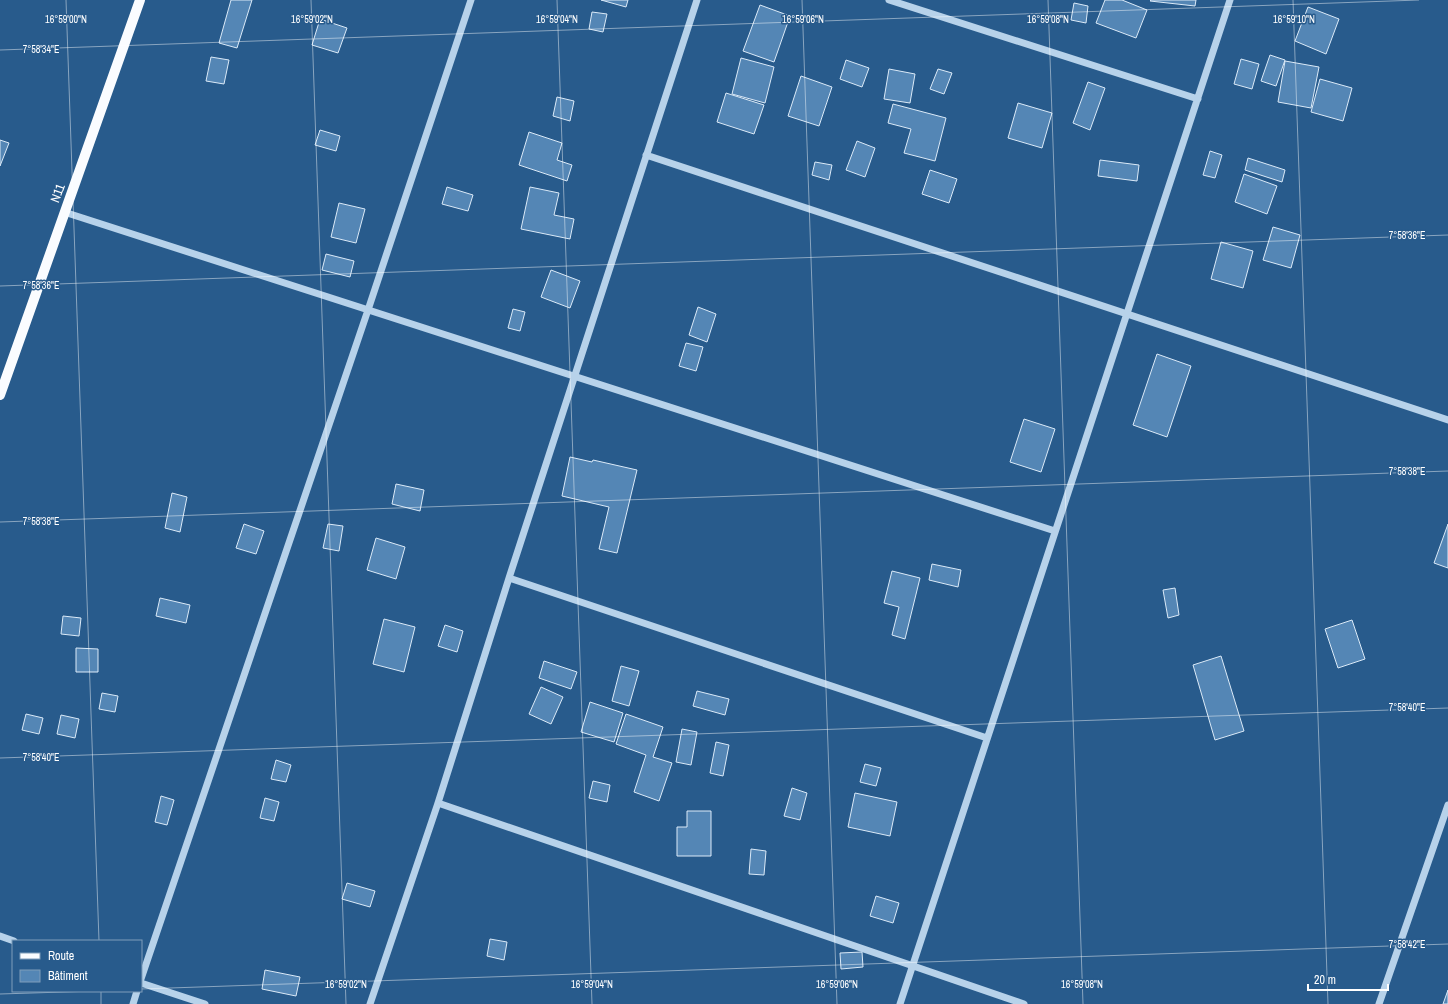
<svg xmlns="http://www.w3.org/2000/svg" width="1448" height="1004" font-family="'Archivo Narrow',sans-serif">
<rect width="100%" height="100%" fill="#285b8c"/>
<!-- building -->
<path fill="#5486b5" stroke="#dbeaf8" d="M231,0H252L237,48L219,43Z
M601,0H628L626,7Z
M1105,0H1122L1147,10L1136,38L1096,23Z
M1151,0H1196L1195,6L1150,1Z
M1074,3L1088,6L1086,23L1071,20Z
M760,5L790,16L774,62L743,51Z
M1308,7L1339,19L1326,54L1295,41Z
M592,12L607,14L603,32L589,29Z
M320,19L347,28L338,53L312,45Z
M1270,55L1285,60L1276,86L1261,81Z
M211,57L229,60L224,84L206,81Z
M741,58L774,67L765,103L732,94Z
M1241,59L1259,64L1252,89L1234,84Z
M846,60L869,68L862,87L840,79Z
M1285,61L1319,67L1311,108L1278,102Z
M889,69L915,74L910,103L884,99Z
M938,69L952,73L944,94L930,89Z
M801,76L832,87L819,126L788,116Z
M1320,79L1352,88L1343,121L1311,112Z
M1088,82L1105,88L1090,130L1073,123Z
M726,93L764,105L754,134L717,122Z
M557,97L574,101L570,121L553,116Z
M1018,103L1052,113L1042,148L1008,138Z
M893,104L946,118L935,161L904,153L911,129L888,123Z
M320,130L340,136L336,151L315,145Z
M529,132L562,143L557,160L572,165L567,181L519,165Z
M0,140L9,143L0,166Z
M857,141L875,148L865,177L846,170Z
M1210,151L1222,155L1215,178L1203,175Z
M1248,158L1285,170L1282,182L1245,170Z
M1100,160L1139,165L1137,181L1098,176Z
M815,162L832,165L829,180L812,175Z
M930,170L957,179L949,203L922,194Z
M1244,174L1277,186L1267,214L1235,202Z
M447,187L473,195L468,211L442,204Z
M530,187L559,193L554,215L574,219L570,239L521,229Z
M339,203L365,209L356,243L331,237Z
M1273,227L1300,235L1291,268L1263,260Z
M1221,242L1253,251L1243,288L1211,279Z
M326,254L354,261L350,277L322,270Z
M551,270L580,281L570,308L541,297Z
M698,307L716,314L707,342L689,335Z
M513,309L525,312L520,331L508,328Z
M686,343L703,347L696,371L679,366Z
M1157,354L1191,366L1167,437L1133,425Z
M1024,419L1055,429L1041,472L1010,462Z
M570,457L592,462L593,460L637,470L617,553L599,549L609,507L562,496Z
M396,484L424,490L420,511L392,504Z
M172,493L187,497L180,532L165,528Z
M244,524L264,531L256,554L236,548Z
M328,524L343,526L339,551L323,548Z
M1448,524V568L1434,563Z
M376,538L405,547L396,579L367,570Z
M932,564L961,570L958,587L929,580Z
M892,571L920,578L905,639L892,635L899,607L884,603Z
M1175,588L1179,615L1168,618L1163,590Z
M160,598L190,605L186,623L156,616Z
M63,616L81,618L79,636L61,634Z
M384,619L415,627L404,672L373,664Z
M1352,620L1365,659L1338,668L1325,629Z
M445,625L463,631L457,652L438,646Z
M76,648L98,649V672H76Z
M1221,656L1244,731L1215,740L1193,665Z
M544,661L577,672L571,689L539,678Z
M621,666L639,671L629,706L612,701Z
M541,687L563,697L551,724L529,714Z
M697,691L729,699L725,715L693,706Z
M102,693L118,696L115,712L99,709Z
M590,702L623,713L614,742L581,732Z
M26,714L43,718L39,734L22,730Z
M626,714L663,727L653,757L672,763L659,801L634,792L646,755L616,744Z
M61,715L79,719L75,738L57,734Z
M682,729L697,732L691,765L676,762Z
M716,742L729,745L723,776L710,773Z
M276,760L291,765L286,782L271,779Z
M865,764L881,768L876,786L860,782Z
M593,781L610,785L607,802L589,798Z
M792,788L807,793L800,820L784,816Z
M855,793L897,802L890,836L848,827Z
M161,796L174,800L167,825L155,822Z
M265,798L279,802L274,821L260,818Z
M687,811H711V856H677V827H687Z
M751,849L766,851L764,875L749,874Z
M347,883L375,891L370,907L342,899Z
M876,896L899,903L893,923L870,916Z
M490,939L507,942L504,960L487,956Z
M862,952L863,967L841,969L840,953Z
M265,970L300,977L296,996L262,989Z
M1448,990V1004H1443Z"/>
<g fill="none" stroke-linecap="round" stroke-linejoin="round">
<!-- minor -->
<path stroke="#b7d2ea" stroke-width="7" d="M889,0L1198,99
M646,155L1448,420
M64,212L1055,531
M509,578L987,738
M438,803L1024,1004
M0,936L14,941
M141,979L368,310L471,0
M141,983L205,1004
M133,1004L137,991
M370,1004L438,803L509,578L697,0
M900,1004L1230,0
M1379,1004L1448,805"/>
<!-- major -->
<path stroke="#fafcff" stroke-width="10" d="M0,395L140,0"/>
</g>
<!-- ticks -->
<path fill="none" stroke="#fff" stroke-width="1" stroke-opacity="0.45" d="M66,0L99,941M311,0L346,1004M557,0L592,1004M802,0L837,1004M1048,0L1083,1004M1293,0L1328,1004M0,50L1419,0M0,286L1448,235M0,522L1448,471M0,758L1448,708M141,989L1448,944M101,991V1004M0,994L95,991"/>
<g text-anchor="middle" stroke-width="3" stroke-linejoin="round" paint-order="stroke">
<!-- street labels -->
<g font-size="13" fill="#fff" stroke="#285b8c">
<text transform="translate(57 193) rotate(-70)" y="5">N11</text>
</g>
</g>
<g font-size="10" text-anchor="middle" fill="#fff" stroke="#285b8c" stroke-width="3" stroke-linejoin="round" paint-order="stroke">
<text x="66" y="23">16°59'00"N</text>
<text x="312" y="23">16°59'02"N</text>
<text x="557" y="23">16°59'04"N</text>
<text x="803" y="23">16°59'06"N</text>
<text x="1048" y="23">16°59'08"N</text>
<text x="1294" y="23">16°59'10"N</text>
<text x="41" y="53">7°58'34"E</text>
<text x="1407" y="239">7°58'36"E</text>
<text x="41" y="289">7°58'36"E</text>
<text x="1407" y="475">7°58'38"E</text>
<text x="41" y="525">7°58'38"E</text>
<text x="1407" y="711">7°58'40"E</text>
<text x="41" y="761">7°58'40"E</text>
<text x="1407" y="948">7°58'42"E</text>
<text x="346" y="988">16°59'02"N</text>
<text x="592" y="988">16°59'04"N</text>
<text x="837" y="988">16°59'06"N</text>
<text x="1082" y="988">16°59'08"N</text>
</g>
<!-- legend -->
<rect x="12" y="940" width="130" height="52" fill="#285b8c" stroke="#7e9dba"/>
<rect x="20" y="953" width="20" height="6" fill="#fafcff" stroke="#7e9dba"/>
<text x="48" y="960" font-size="12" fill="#ffffff">Route</text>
<rect x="20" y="970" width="20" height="12" fill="#5486b5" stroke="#7e9dba"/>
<text x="48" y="980" font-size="12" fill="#ffffff">Bâtiment</text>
<!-- scale -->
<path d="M1308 984v6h80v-6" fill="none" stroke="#ffffff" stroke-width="2"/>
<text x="1314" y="984" font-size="12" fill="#ffffff" stroke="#285b8c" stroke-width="3" paint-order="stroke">20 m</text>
</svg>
